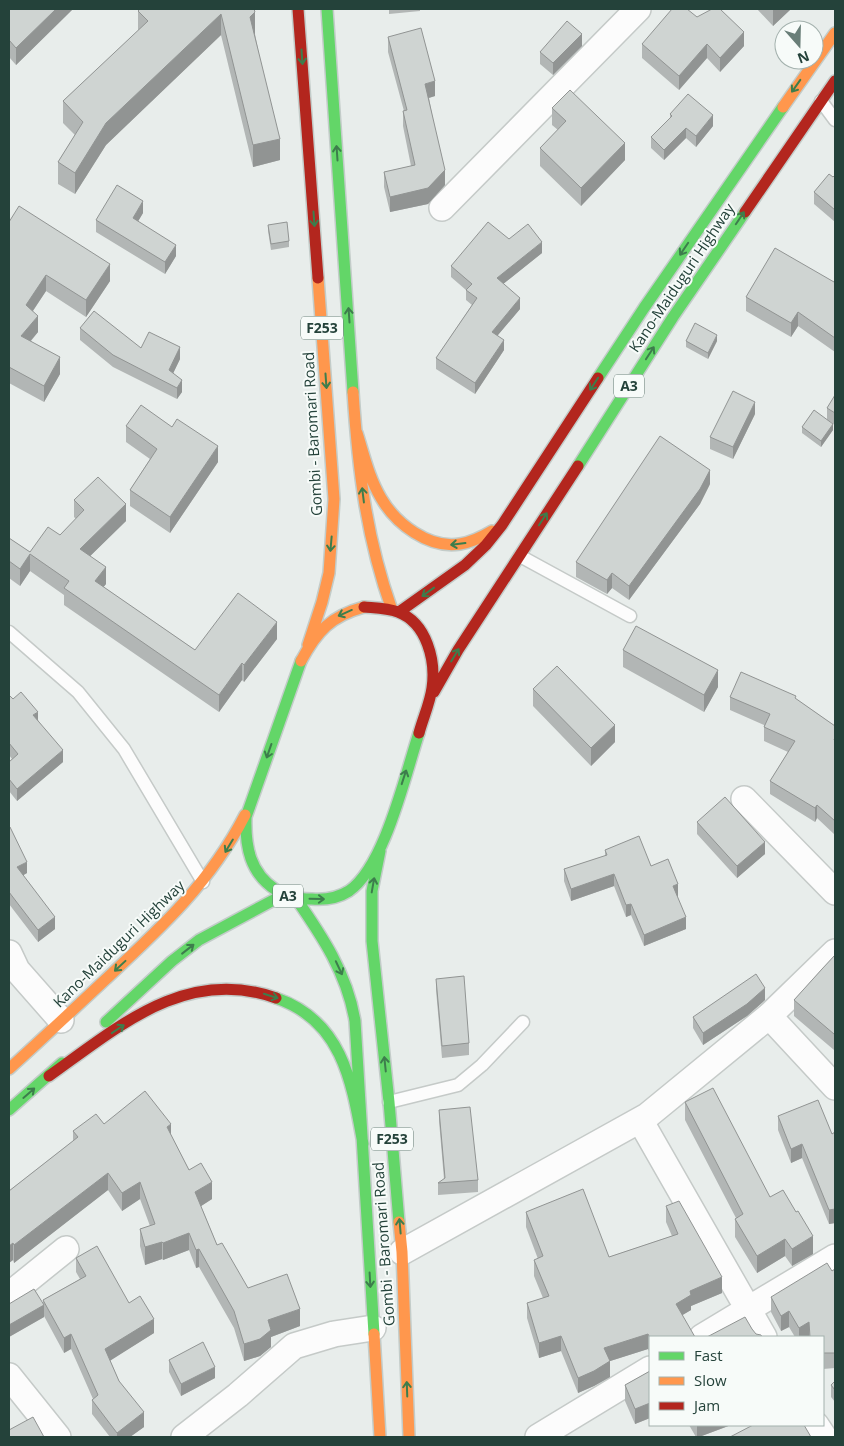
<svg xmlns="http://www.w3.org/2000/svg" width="844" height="1446" font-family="'Open Sans',sans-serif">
<rect width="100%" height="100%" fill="#e8edeb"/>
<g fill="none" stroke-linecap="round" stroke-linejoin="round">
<defs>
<path id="lane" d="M821,101L835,120
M520,556L630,616
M9,632L78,692L124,749L203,882
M389,1102L458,1085L482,1065L523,1022"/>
<path id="street" d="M442,208L638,9
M744,799L835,892
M9,953L17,970L61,1020
M769,1016L835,1087
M640,1120L764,1337
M402,1252L647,1116L769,1016L835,952
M9,1295L66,1249
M702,1337L835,1257
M9,1376L58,1437
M816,1425L824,1437
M184,1437L238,1395L294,1346L334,1334L373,1328
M538,1437L650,1369"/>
<path id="fast" d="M327,9L353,392
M598,378L644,308L783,107
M578,466L673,317L745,212
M301,661L246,817C245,847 250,873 276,890C286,898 300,899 312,899C325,900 338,898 349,891C385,866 405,775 419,733
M380,851L372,891V941L389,1102L399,1222
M295,897C322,936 347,973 355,1021L374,1334
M276,998C343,1021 352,1083 363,1144
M106,1022L172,961L199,940L283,895
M9,1110L62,1063"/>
<path id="slow" d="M783,107L835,33
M353,392C358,469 366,537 392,610
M357,433C364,455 369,478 381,498C396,524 429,549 460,544C472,542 482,537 492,531
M308,645L322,602L329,573L334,499L318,278
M301,661C317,631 331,616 364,607
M9,1069C42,1039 74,1009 106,979C161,928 210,883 245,815
M399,1222L402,1252L409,1437
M374,1334L380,1437"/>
<path id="jam" d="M298,9L318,278
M745,212L835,81
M364,607C375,608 387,608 398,612C427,623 436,661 432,688C430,703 423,718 419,733
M399,612L465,565L486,545L502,525L598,378
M434,692L458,650L578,466
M49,1076C118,1027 186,966 276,998"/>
</defs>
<!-- lane casing -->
<use href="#lane" stroke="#c5cac8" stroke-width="15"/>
<!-- street casing -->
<use href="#street" stroke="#c5cac8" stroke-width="28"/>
<!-- fast casing -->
<use href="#fast" stroke="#c3ccc9" stroke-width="14"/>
<!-- slow casing -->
<use href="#slow" stroke="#c3ccc9" stroke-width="14"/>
<!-- jam casing -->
<use href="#jam" stroke="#c3ccc9" stroke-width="14"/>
<!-- lane -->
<use href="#lane" stroke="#fcfcfc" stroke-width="12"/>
<!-- street -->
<use href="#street" stroke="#fcfcfc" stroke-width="25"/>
<!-- fast -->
<use href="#fast" stroke="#63d668" stroke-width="11"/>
<!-- slow -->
<use href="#slow" stroke="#ff974d" stroke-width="11"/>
<!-- jam -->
<use href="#jam" stroke="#b3261e" stroke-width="11"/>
</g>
<!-- wall -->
<path fill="#b2b6b5" d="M73,9L16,65L9,57V11Z
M254,9L255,34L280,160L253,167L221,35L106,145L75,194L58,184V162L75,135L63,123V101L138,31V11Z
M389,9H420V11L389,14Z
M757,9H791L773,26Z
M697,17L744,46L720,72L707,58L679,90L642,58V44Z
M388,37L435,96L429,98L445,185L428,204L390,212L384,187V172L411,166L403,126V111H404L388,52Z
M582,46L553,75L540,64V52Z
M552,108L625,160L581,206L540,166V148L558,130L552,125Z
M670,114L713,126L696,147L686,138L664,160L651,148V137L670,118Z
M835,175V222L814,204V192L833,177Z
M143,213L138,221L176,256L165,274L96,232V220Z
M9,222L110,281L86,317L46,291L33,311L38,332L31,341L60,374L44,402L9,383Z
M268,225L289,241V247L271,250L268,231Z
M509,239L542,253L503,284L520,309L498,335L504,350L475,394L436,369V358L472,305L466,300V290L451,277V266Z
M835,280V352L798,326L791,337L746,311V297L834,282Z
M80,328L141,348L180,359L173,373L182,392L177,399L113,367L80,340Z
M686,341H717L708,359L686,347Z
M835,395V425L829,421L833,430L821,447L802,433V427L827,420V408Z
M755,414L733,459L710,449V437Z
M126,426L218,462L170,533L130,506V490L150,459L126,442Z
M710,484L700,504L629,600L612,588L607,594L576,577V562Z
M74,500L126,521L90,556L106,584L103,587L195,650L277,639L244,682L242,680L219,712L64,605V595L30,571L20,586L9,578V538L30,552L60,535L76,519L74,517Z
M623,650L718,687L704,712L623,667Z
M533,689L615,742L591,766L533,706Z
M9,695L38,720L63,762L17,801L9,791V762L12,759L9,755Z
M730,697L796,699L835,726V835L817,818L815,822L770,794V781L788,752L764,741V725L730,710Z
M697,822L765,854L737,878L697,834Z
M9,828L27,873L23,875L55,929L38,942L9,904Z
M605,850L651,866L678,896H677L686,929L644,946L631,915L626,917L614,886L571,901L564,881V869L605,856Z
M835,955L834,1050L794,1016V1000Z
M436,979L469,1043V1055L442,1058L436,990Z
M765,1000L747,1016L703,1045L693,1028V1017Z
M685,1102L770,1197L813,1254L792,1266L785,1256L757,1273L735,1237V1219L736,1218L685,1120Z
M439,1110L478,1180V1192L438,1195V1183L444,1179L439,1121Z
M778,1116L832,1134L835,1132V1223L829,1224L802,1158L791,1163L778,1130Z
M104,1124L171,1135L189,1170L212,1199L201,1206L217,1245L248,1288L300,1326L271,1337V1347L260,1356L244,1361L234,1328L199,1267L196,1268L189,1250L163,1260L162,1259L145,1265L140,1246V1229L150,1226L140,1199L122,1211L108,1190L14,1263L13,1260L9,1263V1191L73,1141V1131Z
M666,1206L722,1293L691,1306V1310L682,1315L650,1337V1353L648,1349L610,1361V1377L594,1386L578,1393L561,1351L539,1358L527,1318V1303L543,1298L534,1276V1260L538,1259L526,1227V1212L609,1257L672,1236L666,1222Z
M76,1258L129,1303L154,1333L110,1360L119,1381L144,1427L130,1437H110L92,1414V1400L93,1399L71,1349L64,1353L44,1316V1317L9,1337V1304L43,1303V1300L80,1279L76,1272Z
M835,1269V1368L823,1369V1337H795L789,1327L781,1331L771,1312V1297Z
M169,1360L215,1378L181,1396L169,1372Z
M650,1371V1418L635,1424L625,1401V1385Z
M835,1381V1402L831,1397V1385Z
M689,1425H731L699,1437H696Z"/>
<!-- shaded-wall -->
<path fill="#919493" d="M56,9H73L16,65V48Z
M773,9H791L773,26Z
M255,12V34L250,38V17Z
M221,14V35L106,145L75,194V173L106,123Z
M744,32V46L720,72V58Z
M582,34V46L553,75V63Z
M707,44V58L679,90V76Z
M435,81V96L425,99V84Z
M713,115V126L696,147V136Z
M686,128V138L664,160V150Z
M280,139V160L253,167V145Z
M625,143V160L581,206V188Z
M445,170V185L428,204L390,212V197Z
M143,201V213L133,230V218Z
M542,242V253L497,289V278Z
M176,245V256L165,274V262Z
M110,264V281L86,317V300Z
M46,275V291L26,321V305Z
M520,298V309L492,342V332Z
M798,312V326L791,337V323Z
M38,316V332L21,352V336Z
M717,335V341L708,359V353Z
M504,340V350L475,394V383Z
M180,347V359L169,382V370Z
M60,357V374L44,402V386Z
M182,380V392L177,399V388Z
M755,402V414L733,459V447Z
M833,424V430L821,447V441Z
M218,446V462L170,533V517Z
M710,470V484L700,504L629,600V586Z
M126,504V521L80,566V549Z
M30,554V571L20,586V569Z
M106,567V584L95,598V581Z
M612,573V588L607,594V580Z
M277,622V639L244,682V665Z
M242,663V680L219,712V695Z
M718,670V687L704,712V695Z
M38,712V723L33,715Z
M615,725V742L591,766V748Z
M63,750V762L17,801V789Z
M817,805V818L815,822V808Z
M765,842V854L737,878V866Z
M27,862V873L17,879V867Z
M614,874V886L571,901V889Z
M678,884V896L673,898V886Z
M631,904V915L626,917V905Z
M55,917V929L38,942V930Z
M686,917V929L644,946V935Z
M765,988V1000L747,1016L703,1045V1033Z
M835,1032V1049L834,1050V1034Z
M171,1124V1142L167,1127Z
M802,1144V1158L791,1163V1149Z
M108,1173V1190L14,1263V1245Z
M140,1182V1199L122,1211V1193Z
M212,1182V1199L195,1210V1192Z
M835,1209V1223L829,1224V1210Z
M189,1233V1250L163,1260V1243Z
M813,1236V1254L792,1266V1249Z
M785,1239V1256L757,1273V1256Z
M162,1242V1259L145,1265V1247Z
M13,1243V1260L9,1263V1246Z
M199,1249V1267L196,1268V1250Z
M722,1277V1293L691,1306V1310L676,1319V1304L690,1291Z
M44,1305V1317L9,1337V1325Z
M300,1309V1326L271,1337V1347L260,1356L244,1361V1344L268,1320Z
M789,1311V1327L781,1331V1316Z
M154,1319V1333L105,1364V1349Z
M809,1322V1337H799V1328Z
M71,1334V1349L64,1353V1338Z
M648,1334V1349L604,1363V1348Z
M561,1336V1351L539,1358V1343Z
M610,1361V1377L594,1386L578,1393V1378Z
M215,1367V1378L181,1396V1384Z
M650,1403V1418L635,1424V1409Z
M144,1412V1427L130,1437H117V1433Z
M697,1425H731L699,1437H697Z"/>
<!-- building -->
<path fill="#cfd4d2" stroke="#919493" d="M11,9H56L16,48L9,40V11Z
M140,9H254L255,12L250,17L280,139L253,145L221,14L106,123L75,173L58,162L83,122L63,101L148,21L138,11Z
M672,9H687L697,17L712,9H720L744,32L720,58L707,44L679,76L642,44Z
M567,21L582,34L553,63L540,52Z
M421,28L435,81L425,84L445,170L428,188L390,197L384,172L415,165L403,111L407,110L388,37Z
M570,90L625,143L581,188L540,148L566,121L552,108Z
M688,94L713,115L696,136L686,128L664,150L651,137L672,116L670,114Z
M829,174L833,177L835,175V210L814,192Z
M117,185L143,201L133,218L176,245L165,262L96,220Z
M19,206L110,264L86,300L46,275L26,305L38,316L21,336L60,357L44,386L9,367V222Z
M287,222L289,241L271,244L268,225Z
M488,222L509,239L528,224L542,242L497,278L520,298L492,332L504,340L475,383L436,358L477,298L466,290L472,284L451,266Z
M775,248L834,282L835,280V338L798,312L791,323L746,297Z
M94,311L141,348L149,332L180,347L169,370L182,380L177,388L113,355L80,328Z
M695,323L717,335L708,353L686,341Z
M733,391L755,402L733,447L710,437Z
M835,395V413L827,408Z
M141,405L172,427L177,419L218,446L170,517L130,490L157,449L126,426Z
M814,410L833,424L821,441L802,427Z
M660,436L710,470L700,489L629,586L612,573L607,580L576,562Z
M98,477L126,504L80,549L106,567L95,581L195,650L238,593L277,622L244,665L242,663L219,695L64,588L69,581L30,554L20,569L9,561V538L30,552L48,527L60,535L84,510L74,500Z
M636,626L718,670L704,695L623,650Z
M557,666L615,725L591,748L533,689Z
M741,672L796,696L795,698L835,726V737L834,740L835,741V821L817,805L815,808L770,781L795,741L764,727L770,714L730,697Z
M21,692L38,712L33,715L63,750L17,789L9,779V762L18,754L9,743V695L13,699Z
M725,797L765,842L737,866L697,822Z
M10,827L27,862L17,867L55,917L38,930L9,892V828Z
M639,836L651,866L668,859L678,884L673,886L686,917L644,935L631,904L626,905L614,874L571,889L564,869L607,855L605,850Z
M835,955V1032L834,1034L794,1000L822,969Z
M756,974L765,988L747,1004L703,1033L693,1017Z
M464,976L469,1043L442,1046L436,979Z
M713,1088L770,1197L783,1190L796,1212L798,1211L813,1236L792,1249L785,1239L757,1256L735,1219L743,1214L685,1102Z
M145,1091L171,1124L167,1127L189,1170L201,1163L212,1182L195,1192L217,1245L222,1243L248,1288L287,1274L300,1309L268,1320L271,1330L260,1339L244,1344L234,1311L199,1249L196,1250L189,1233L163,1243L162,1242L145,1247L140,1229L155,1224L140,1182L122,1193L108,1173L14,1245L13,1243L9,1246V1191L78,1137L73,1131L96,1114L104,1124Z
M818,1100L832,1134L835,1132V1209L829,1210L802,1144L791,1149L778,1116Z
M470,1107L478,1180L438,1183L445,1178L439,1110Z
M583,1189L609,1257L678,1234L666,1206L679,1201L722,1277L690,1291L691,1295L676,1304L695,1337H650V1338L648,1334L604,1348L610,1361L594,1371L578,1378L561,1336L539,1343L527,1303L549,1296L534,1260L543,1256L526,1212Z
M97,1246L129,1303L140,1296L154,1319L105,1349L119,1381L144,1412L117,1433L92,1400L98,1395L71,1334L64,1338L43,1300L86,1276L76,1258Z
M827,1263L832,1271L835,1269V1353H823V1337H810L809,1322L799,1328L789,1311L781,1316L771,1297Z
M34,1289L44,1305L9,1325V1304Z
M745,1317L752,1329L756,1334L761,1335L762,1337H707Z
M203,1342L215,1367L181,1384L169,1360Z
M650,1371V1403L635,1409L625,1385Z
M835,1381V1390L831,1385Z
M33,1417L44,1437H9V1430Z
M753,1425H804L811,1437H730Z"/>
<!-- one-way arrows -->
<defs><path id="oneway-shaft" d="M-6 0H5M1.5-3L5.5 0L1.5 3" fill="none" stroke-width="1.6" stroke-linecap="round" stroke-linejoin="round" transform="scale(1.25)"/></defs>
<g stroke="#3d7d4c">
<use href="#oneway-shaft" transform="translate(302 57) rotate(86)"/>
<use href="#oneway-shaft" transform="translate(796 86) rotate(125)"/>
<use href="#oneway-shaft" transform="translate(337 153) rotate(-94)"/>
<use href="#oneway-shaft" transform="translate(740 218) rotate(-56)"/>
<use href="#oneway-shaft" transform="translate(314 219) rotate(86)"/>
<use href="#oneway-shaft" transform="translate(684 249) rotate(124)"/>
<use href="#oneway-shaft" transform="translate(349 315) rotate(-94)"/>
<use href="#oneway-shaft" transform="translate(650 353) rotate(-57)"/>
<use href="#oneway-shaft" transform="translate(326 381) rotate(86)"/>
<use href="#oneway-shaft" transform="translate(594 384) rotate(123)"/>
<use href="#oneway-shaft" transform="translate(363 495) rotate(-97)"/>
<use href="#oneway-shaft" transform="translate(543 519) rotate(-57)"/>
<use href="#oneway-shaft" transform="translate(331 544) rotate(95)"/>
<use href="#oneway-shaft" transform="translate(458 544) rotate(173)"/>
<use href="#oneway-shaft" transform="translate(428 592) rotate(144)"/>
<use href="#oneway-shaft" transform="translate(345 613) rotate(156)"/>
<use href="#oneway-shaft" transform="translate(455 655) rotate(-59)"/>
<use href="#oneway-shaft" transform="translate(269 751) rotate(109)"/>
<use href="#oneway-shaft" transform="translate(404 777) rotate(-72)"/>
<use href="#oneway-shaft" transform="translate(229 846) rotate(121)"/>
<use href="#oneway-shaft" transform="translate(373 885) rotate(-80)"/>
<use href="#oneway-shaft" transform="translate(317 899) rotate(1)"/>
<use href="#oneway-shaft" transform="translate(188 949) rotate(-38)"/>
<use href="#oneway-shaft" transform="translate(120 966) rotate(137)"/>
<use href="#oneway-shaft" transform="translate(339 968) rotate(65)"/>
<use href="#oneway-shaft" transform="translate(271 996) rotate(18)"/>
<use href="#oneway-shaft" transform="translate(118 1029) rotate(-34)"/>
<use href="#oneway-shaft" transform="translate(385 1064) rotate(-96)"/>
<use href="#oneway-shaft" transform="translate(29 1093) rotate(-41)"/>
<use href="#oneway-shaft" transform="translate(400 1226) rotate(-95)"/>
<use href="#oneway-shaft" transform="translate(370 1280) rotate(87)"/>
<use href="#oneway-shaft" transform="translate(407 1389) rotate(-92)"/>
</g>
<g text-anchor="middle" stroke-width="4" stroke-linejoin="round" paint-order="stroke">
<!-- shield labels -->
<g fill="#f7fbf9" stroke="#637a73" stroke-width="1">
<rect x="301" y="316.5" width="42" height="23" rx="4"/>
<rect x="614" y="374.5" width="30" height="23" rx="4"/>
<rect x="273" y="884.5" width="30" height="23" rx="4"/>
<rect x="371" y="1127.5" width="42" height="23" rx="4"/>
</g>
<g font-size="14" font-weight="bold" fill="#24423a">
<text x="322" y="333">F253</text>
<text x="629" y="391">A3</text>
<text x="288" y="901">A3</text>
<text x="392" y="1144">F253</text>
</g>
<!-- street labels -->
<g font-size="15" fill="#24423a" stroke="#f7fbf9">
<text transform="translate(682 278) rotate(-56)" y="5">Kano-Maiduguri Highway</text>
<text transform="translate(313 434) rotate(-93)" y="5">Gombi - Baromari Road</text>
<text transform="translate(119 944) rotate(-44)" y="5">Kano-Maiduguri Highway</text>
<text transform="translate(384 1244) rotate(-94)" y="5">Gombi - Baromari Road</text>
</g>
</g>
<!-- border -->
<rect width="844" height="1446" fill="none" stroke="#24423a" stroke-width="20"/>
<!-- legend -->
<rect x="649" y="1336" width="175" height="90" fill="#f7fbf9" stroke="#a3b1ad"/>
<rect x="659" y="1352" width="25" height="8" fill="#63d668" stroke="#a3b1ad"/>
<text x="694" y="1361" font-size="15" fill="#24423a">Fast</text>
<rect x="659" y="1377" width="25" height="8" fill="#ff974d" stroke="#a3b1ad"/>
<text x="694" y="1386" font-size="15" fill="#24423a">Slow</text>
<rect x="659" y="1402" width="25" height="8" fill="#b3261e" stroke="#a3b1ad"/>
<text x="694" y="1411" font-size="15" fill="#24423a">Jam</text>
<!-- north arrow -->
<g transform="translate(799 45) rotate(160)"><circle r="24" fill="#f7fbf9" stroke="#a3b1ad"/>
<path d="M0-4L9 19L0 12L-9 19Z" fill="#697e78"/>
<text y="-8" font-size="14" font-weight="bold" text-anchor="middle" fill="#24423a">N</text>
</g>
</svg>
